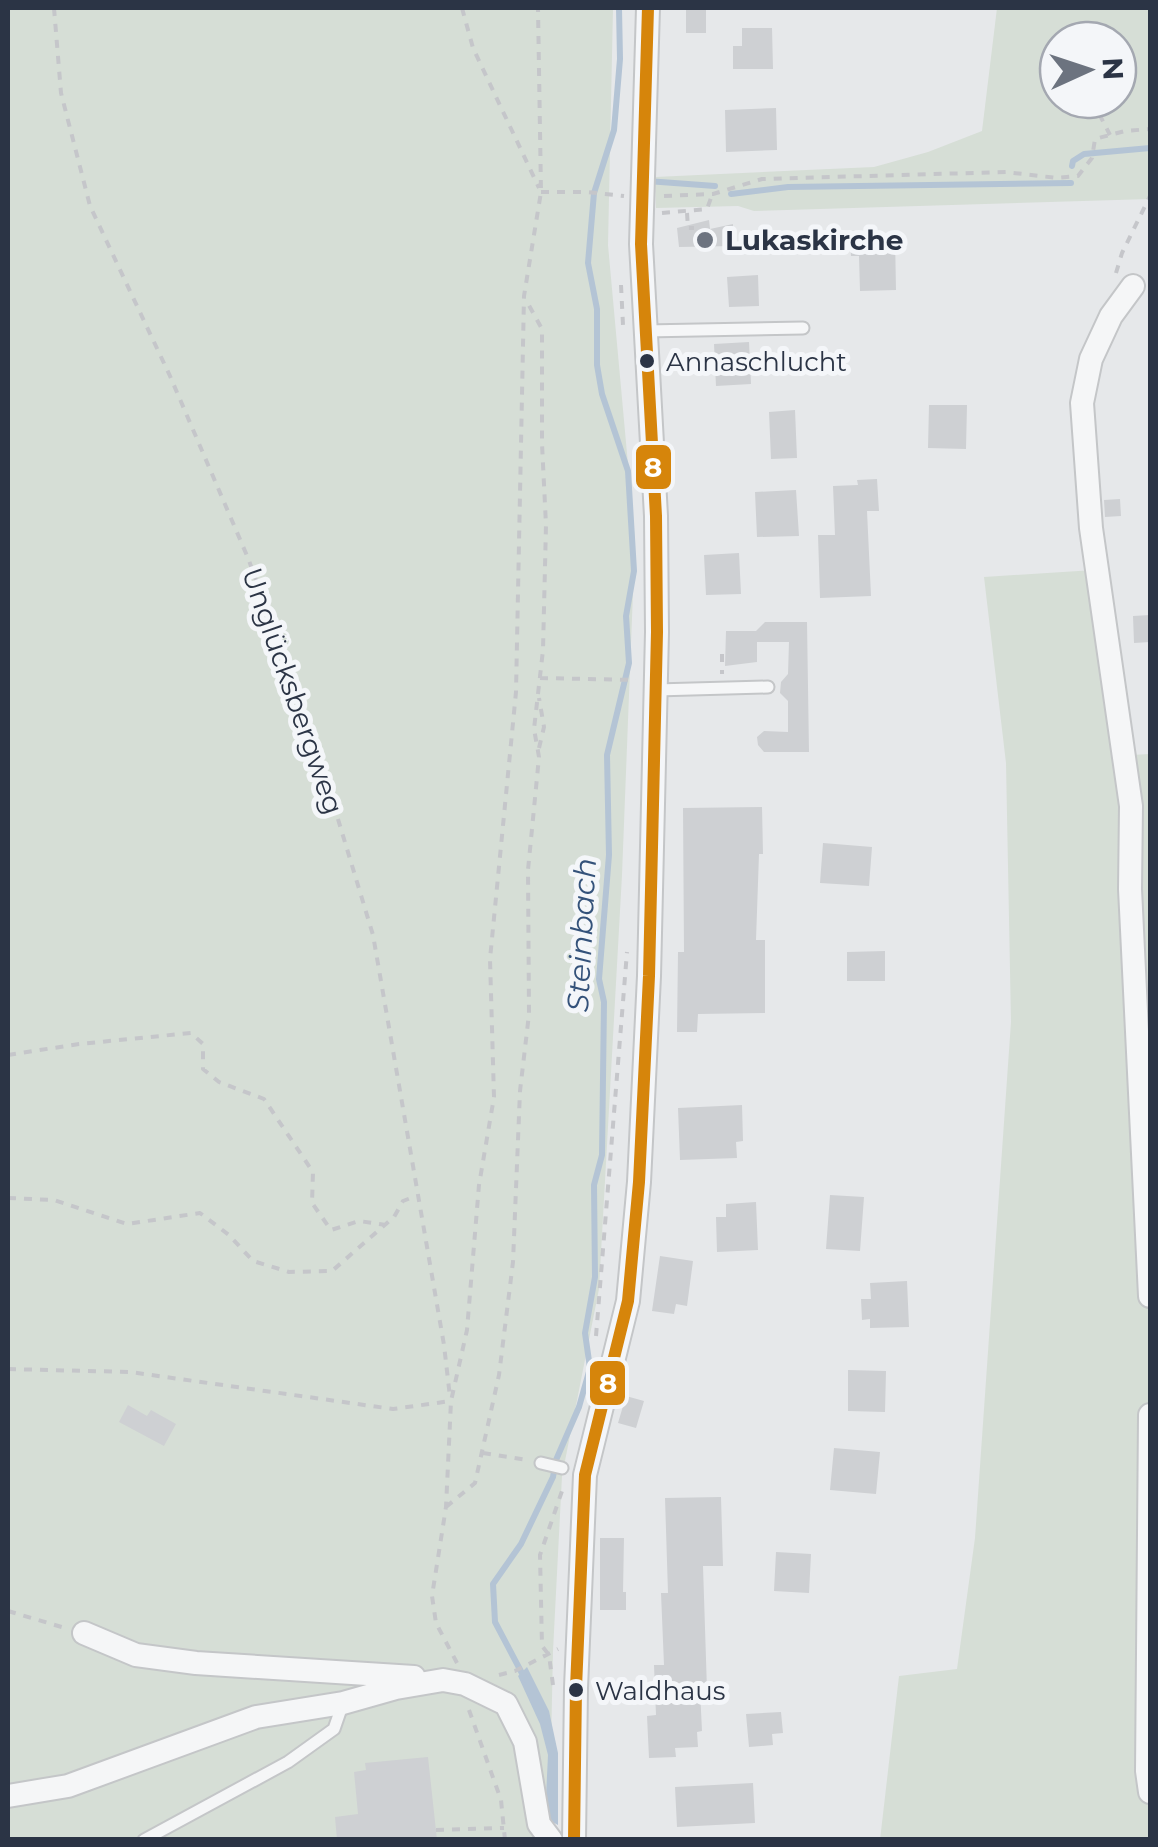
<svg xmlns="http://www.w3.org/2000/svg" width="1158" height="1847" font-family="Montserrat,sans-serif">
<rect width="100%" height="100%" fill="#e6e8ea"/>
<!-- green -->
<path fill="#d6ded6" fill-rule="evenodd" d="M8,8H613L608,245L635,541L622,875L599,1289L562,1476L553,1651L549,1839L8,1840Z
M997,8H1150V199L754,211L738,206L656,208L655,177L874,167L928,152L982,131ZM1058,40H1118V100H1058Z
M1094,570L1131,755L1150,754V1839L880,1840L899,1676L957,1669L975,1538L1011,1022L1006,763L984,577Z"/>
<!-- water -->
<path fill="#b4c4d5" d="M527,1667L549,1711L558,1753V1825L545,1818L548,1755L540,1724L518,1676Z"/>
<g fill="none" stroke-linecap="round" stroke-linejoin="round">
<!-- stream -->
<path stroke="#b4c4d5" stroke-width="6" d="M1072,166L1073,161L1084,154L1150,148
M647,181L715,186
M731,194L788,187L1071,183
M525,1679L495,1622L493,1584L521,1544L553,1477L556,1460L579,1407L590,1368L585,1333L595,1277L594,1185L602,1155L604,1002L599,979L609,855L607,755L629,663L626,616L634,571L628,471L602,394L597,365V309L588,263L594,193L614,130L620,59L619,8"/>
</g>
<!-- building -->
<path fill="#ced0d3" d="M686,8H706V33H686Z
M742,28H772L773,69H733V46H742Z
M776,108L777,150L726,152L725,110Z
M709,220L710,229L733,224V246L679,247L677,228Z
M895,237L896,290L860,291L859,256H851L850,238Z
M758,275L759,306L729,307L727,277Z
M749,342L751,384L716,386L714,344Z
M929,405H967L966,449L928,448Z
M795,410L797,458L771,459L769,412Z
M877,479L879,511H867L871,596L820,598L818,535H835L833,486L858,485L857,480Z
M796,490L799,536L757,537L755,492Z
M1120,499L1121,516L1105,517L1104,500Z
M739,553L741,594L706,595L704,555Z
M1150,615V642L1134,643L1133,616Z
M765,622H807L809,752H764L758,745L757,737L764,731L788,732V701L780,693L781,682L788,674L789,642H757V662L725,666L726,631H756Z
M762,807L763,854H759L756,940H765V1013L698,1014L697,1032H677L678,952H684L683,808Z
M823,843L872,847L869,886L820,883Z
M885,951V981H847V952Z
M742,1105L743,1141L736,1142L737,1158L680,1160L678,1108Z
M830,1195L864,1197L860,1251L826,1249Z
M756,1202L758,1250L717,1252L716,1217H726V1204Z
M660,1256L693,1261L687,1306L676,1304L674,1314L652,1311Z
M907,1281L909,1327L870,1328V1319L862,1320L861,1299H871L870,1283Z
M848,1370L886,1371L885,1412L848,1411Z
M626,1396L644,1401L636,1428L618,1423Z
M128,1405L147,1416L151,1410L176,1424L164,1446L119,1422Z
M834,1448L880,1452L876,1494L830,1490Z
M721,1497L723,1566H703L707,1690H700L702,1731L697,1732L698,1747L675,1748L676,1757L649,1758L647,1716L656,1715L654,1665H664L661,1593H668L665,1498Z
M600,1538H624L623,1592H626V1610H600Z
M776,1552L811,1554L809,1593L774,1591Z
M781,1712L783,1733L772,1734L773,1745L749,1747L746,1714Z
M428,1757L437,1840H337L335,1817L358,1814L354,1772L366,1770L365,1763Z
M753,1783L755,1823L677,1827L675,1787Z"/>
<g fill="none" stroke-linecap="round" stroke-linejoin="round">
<defs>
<path id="lane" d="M645,331L803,328
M656,690L768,687
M541,1463L562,1468
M144,1840L288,1762L334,1729L343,1703"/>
<path id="street" d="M1133,286L1111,316L1091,359L1082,403L1091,528L1131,806L1130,889L1150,1296
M1150,1415L1147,1771L1150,1792
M84,1633L136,1655L196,1663L414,1677
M8,1796L68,1786L256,1717L343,1703L396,1688L443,1680L465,1684L506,1704L525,1742L539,1824L551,1840
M574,1840L576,1688L585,1475L628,1301L639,1182L649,976L657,632L656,516L641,244L648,8"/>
</defs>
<!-- lane casing -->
<use href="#lane" stroke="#c4c6c8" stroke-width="15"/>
<!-- street casing -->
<use href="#street" stroke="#c4c6c8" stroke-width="26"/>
<!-- path -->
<path stroke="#c5c6ca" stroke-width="4" stroke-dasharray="8 8" stroke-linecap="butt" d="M54,8L61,93L90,206L170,376L248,558L315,743L373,935L444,1345L450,1397
M462,8L473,48L539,188
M1092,100L1110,135
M541,192H587L624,196
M664,196L713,194L762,179L1006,172L1057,178L1078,176L1092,158L1095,139L1125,131L1150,129
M662,213L707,209L712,195
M687,213L688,228H694
M1116,273L1122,253L1150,196
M621,285L623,325
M722,654V674
M540,678L636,680
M539,748L544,727L539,698
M8,1055L79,1044L191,1033L203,1044V1069L219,1082L264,1099L313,1172L312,1203L331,1230L359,1221L386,1225
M8,1198L54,1200L127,1224L200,1213L229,1235L253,1261L289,1272L332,1271L394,1217L403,1201L416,1196
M596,1336L627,952
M8,1369L130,1372L393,1409L451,1401
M483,1453L527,1460
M446,1507L475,1483L499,1375L513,1262L520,1091L529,1014L528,870L539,757L534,729L543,650L546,525L542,444V329L526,300
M8,1611L65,1628
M457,1663L436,1623L432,1596L446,1507L451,1401L467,1330L479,1185L494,1097L490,959L516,692L524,296L541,192L538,8
M499,1675L515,1671L558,1649
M553,1685L549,1655L542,1646L540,1555L562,1491
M469,1710L501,1800L505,1840
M436,1830L504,1828"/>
<!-- lane -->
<use href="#lane" stroke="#f5f6f7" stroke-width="11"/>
<!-- street -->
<use href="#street" stroke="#f5f6f7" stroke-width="22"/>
<defs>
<path id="bus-1" d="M574,1840L576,1688L585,1475L628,1301L639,1182L649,976L657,632L656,516L641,244L648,8"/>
</defs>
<!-- bus-1 casing -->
<use href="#bus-1" stroke="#f4f6f9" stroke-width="20"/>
<!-- bus-1 -->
<use href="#bus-1" stroke="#d6850b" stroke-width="12"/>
</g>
<!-- markers -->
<circle fill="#6c737f" stroke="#f4f6f9" stroke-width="4" cx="705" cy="240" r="10"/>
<g fill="#2b3445" stroke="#f4f6f9" stroke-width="4">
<circle cx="647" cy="361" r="9"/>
<circle cx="576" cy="1690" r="9"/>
</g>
<g text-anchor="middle" stroke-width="10" stroke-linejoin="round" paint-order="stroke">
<!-- bus labels -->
<g font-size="26" fill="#2b3445" stroke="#f4f6f9" text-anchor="start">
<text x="666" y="371">Annaschlucht</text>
<text x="595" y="1700">Waldhaus</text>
</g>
<!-- poi labels -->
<g font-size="28" font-weight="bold" fill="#2b3445" stroke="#f4f6f9" text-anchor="start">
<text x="725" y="250">Lukaskirche</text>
</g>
<!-- street labels -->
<g font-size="28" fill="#2b3445" stroke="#f4f6f9">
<text transform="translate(293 691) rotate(71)" y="10">Unglücksbergweg</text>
</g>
<!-- water labels -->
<g font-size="30" font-style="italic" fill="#34527a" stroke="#f4f6f9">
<text transform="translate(582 935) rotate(-87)" y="10">Steinbach</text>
</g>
</g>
<g stroke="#f4f6f9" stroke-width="4">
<rect x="634" y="443" width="39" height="48" rx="10" fill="#d6850b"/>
<rect x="588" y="1359" width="39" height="48" rx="10" fill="#d6850b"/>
</g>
<g font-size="28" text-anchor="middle" font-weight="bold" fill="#fff">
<text x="653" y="477">8</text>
<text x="608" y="1393">8</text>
</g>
<!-- border -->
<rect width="1158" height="1847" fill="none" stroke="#2b3445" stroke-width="20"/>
<!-- north arrow -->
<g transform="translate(1088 70) rotate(87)"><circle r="48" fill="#f4f6f9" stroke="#a4a8b1" stroke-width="2.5"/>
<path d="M0-8L18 38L0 25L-18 38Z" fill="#6c737f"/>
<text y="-15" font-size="28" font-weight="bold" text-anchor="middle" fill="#2b3445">N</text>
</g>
</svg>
